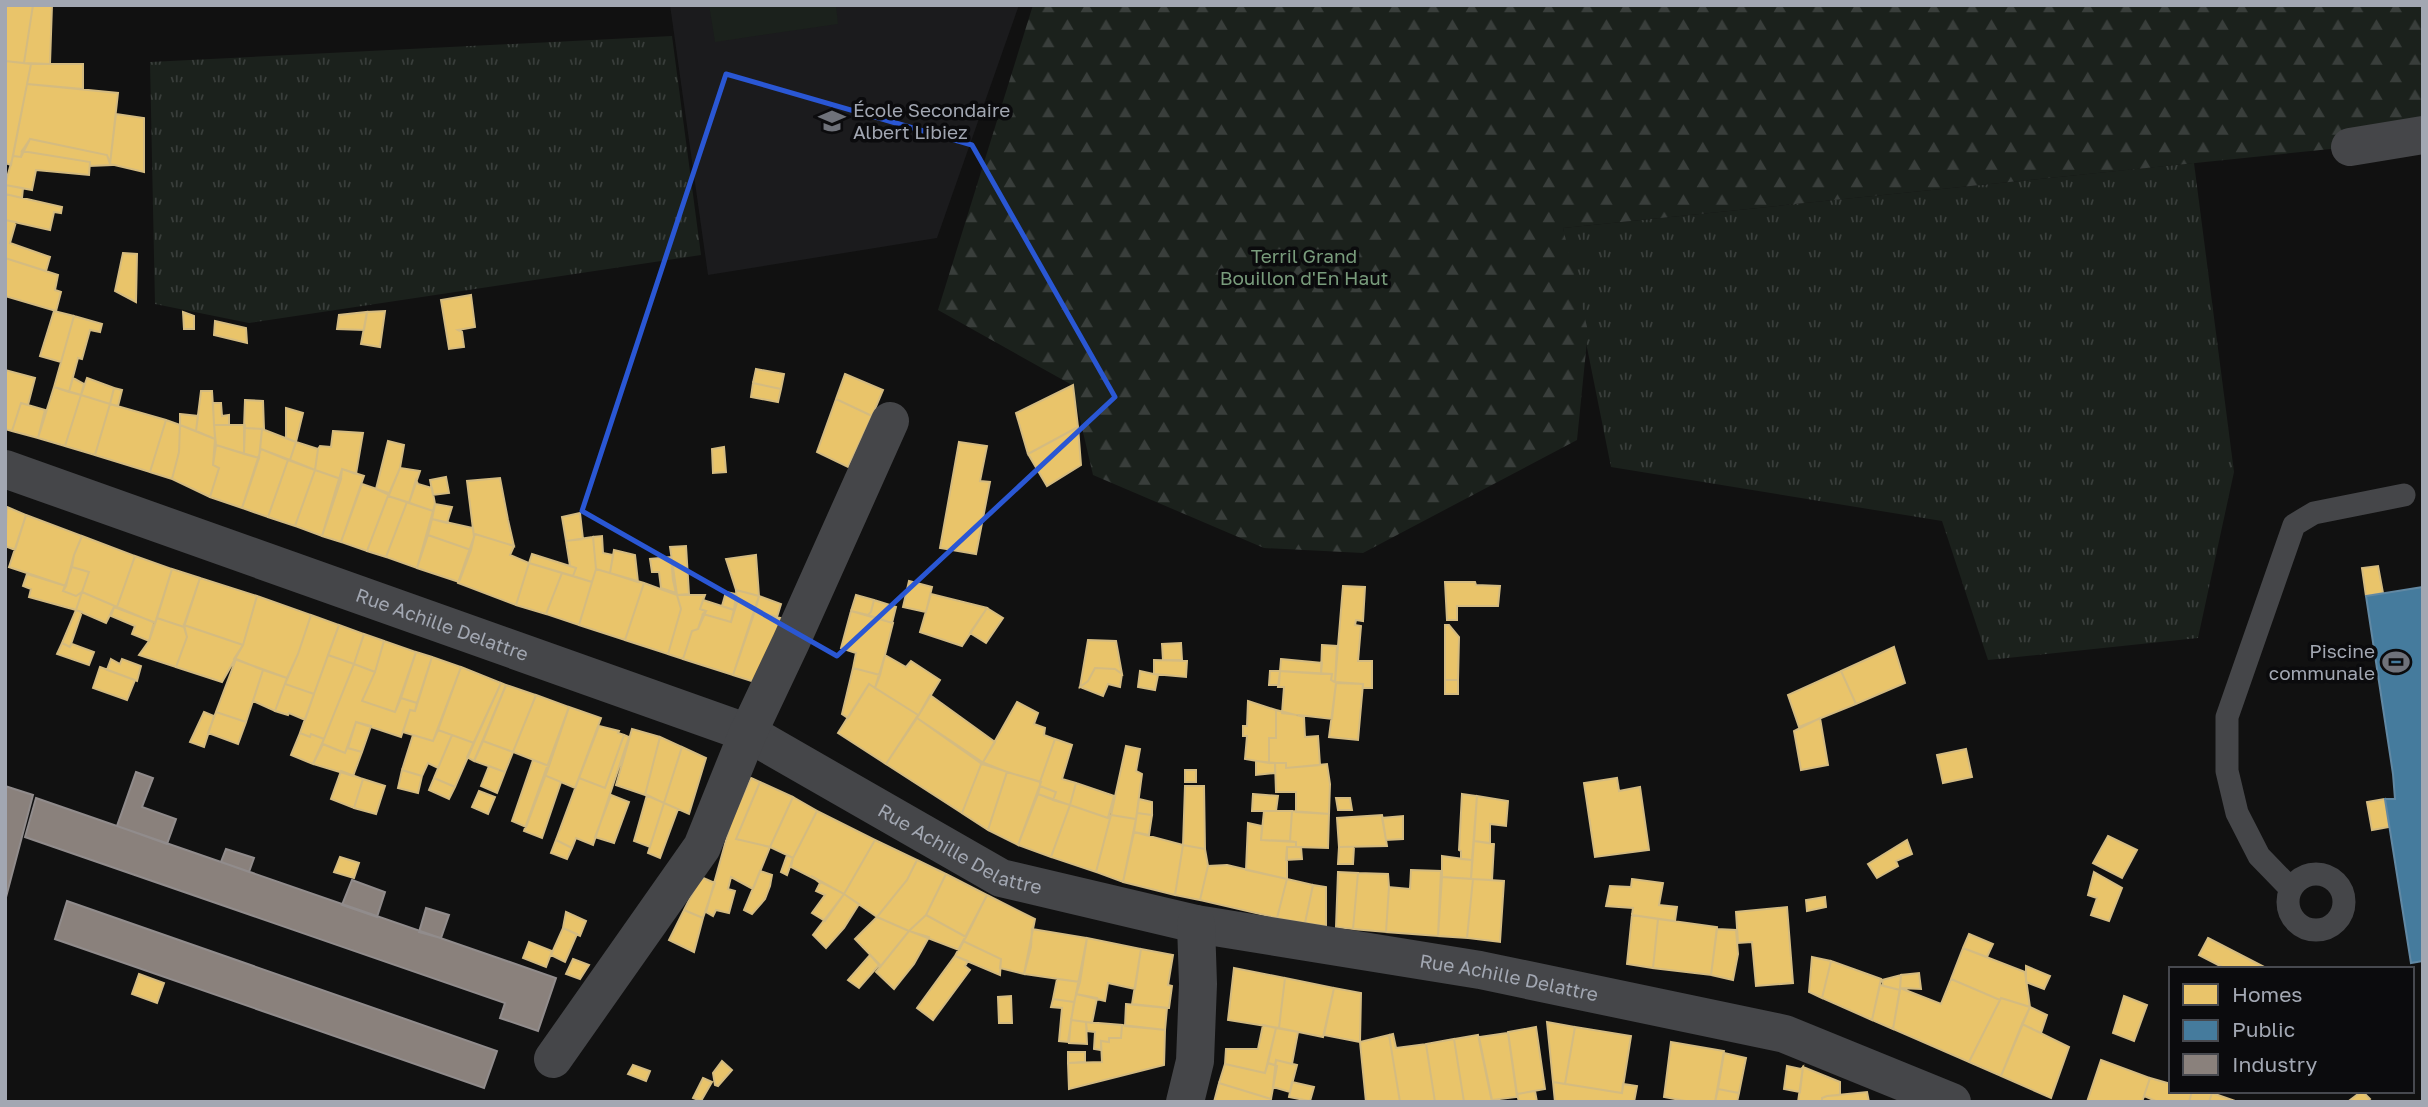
<svg xmlns="http://www.w3.org/2000/svg" width="2428" height="1107" font-family="'Golos Text',sans-serif">
<defs>
<pattern id="grass-tufts" width="24" height="20" patternUnits="userSpaceOnUse" patternTransform="scale(1.75)"><rect width="24" height="20" fill="#1b211c"/><path d="M3 7l-1-3M5 7V3M7 7l1-3M15 17l-1-3M17 17v-4M19 17l1-3" fill="none" stroke="#393e3b"/></pattern>
<pattern id="forest-firs" width="22" height="20" patternUnits="userSpaceOnUse" patternTransform="scale(1.75)"><rect width="22" height="20" fill="#1b211c"/><path d="M5 1l3.5 6h-7zM16 11l3.5 6h-7z" fill="#393e3b"/></pattern>
</defs>
<rect width="100%" height="100%" fill="#111"/>
<!-- built -->
<path fill="#1b1b1d" d="M670,5H1019L937,238L708,275Z"/>
<!-- grass -->
<path fill="url(#grass-tufts)" d="M672,36L701,255L249,323L155,304L150,62Z
M2194,163L2234,472L2198,638L1988,660L1942,521L1611,467L1563,228Z"/>
<!-- forest -->
<path fill="url(#forest-firs)" d="M1033,5H2423V135L2350,147L1563,228L1588,331L1577,440L1363,553L1264,548L1093,475L1072,385L938,310Z"/>
<!-- garden -->
<path fill="#1b211c" d="M709,5H836L838,24L715,42Z"/>
<!-- homes -->
<path fill="#e9c46a" stroke="#d4bb80" stroke-width="2" d="M5,5H33L24,63L5,61Z
M33,5H52L50,64L24,63Z
M5,61L31,64L11,165L5,163Z
M31,64H83V89L27,84Z
M27,84L118,93L110,164L107,155L30,139L21,157L13,156Z
M116,114L144,118V172L110,164Z
M30,139L107,155L111,165L90,166V162L22,151Z
M22,151L90,162L89,175L36,170L32,190L5,185L13,156L21,157Z
M5,185L23,188L22,198L5,194Z
M5,194L62,207L61,213L54,212L50,230L5,220Z
M5,220L16,222L10,243L50,257L46,271L5,258Z
M123,253L137,254L136,302L115,291Z
M5,258L58,275L55,290L61,292L56,311L5,296Z
M471,295L475,327L458,330L462,332L464,347L449,349L441,300Z
M54,311L74,316L61,362L40,356Z
M385,311L380,347L361,344L367,312Z
M183,312L194,316V329H184Z
M367,312L364,330L337,329L339,315Z
M74,316L102,324L100,332L90,330L82,359L78,358L69,392L54,387Z
M215,321L246,328L247,343L214,335Z
M756,369L784,374L781,389L753,383Z
M5,370L35,378L28,405L21,403L12,431L5,429Z
M845,374L883,390L872,416L836,399Z
M73,378L84,384L81,395L69,392Z
M87,378L114,388L110,404L81,395Z
M753,383L781,389L778,402L751,397Z
M1073,385L1078,427L1028,454L1016,413Z
M54,387L81,395L65,446L38,438Z
M114,388L122,390L118,406L110,404Z
M201,391H212L215,439L196,431Z
M81,395L110,404L95,455L65,446Z
M836,399L872,416L848,467L817,452Z
M245,400L263,401L264,429L244,428Z
M21,403L45,410L38,438L12,431Z
M213,403H221L222,416L229,415V425H214Z
M110,404L166,420L150,472L95,455Z
M286,408L303,413L296,442L286,438Z
M180,414L198,416L196,431L180,425Z
M166,420L180,425L179,452L172,479L150,472Z
M180,425L215,439L213,465L219,468L210,497L172,479L179,452Z
M214,425H245L244,454L216,445Z
M1078,427L1081,465L1047,486L1028,454Z
M244,428L262,429L259,458L244,454Z
M262,429L296,442L290,460L261,449L260,451Z
M333,431L363,433L356,474L342,469L341,479L315,470L318,449L320,446L331,447Z
M388,441L404,445L400,468L389,495L376,489Z
M296,442L318,449L315,470L290,460Z
M959,442L987,446L980,481L990,482L976,554L940,548Z
M216,445L259,458L242,508L210,497L219,468L213,465Z
M724,447L726,472L713,473L712,449Z
M261,449L288,460L268,517L242,508Z
M288,460L315,470L295,526L268,517Z
M400,468L420,471L409,503L388,496Z
M342,469L364,476L341,542L322,536Z
M315,470L341,479L322,536L295,526Z
M446,477L449,493L433,495L430,480Z
M500,478L508,520L514,546L475,534L474,537L467,481Z
M416,480L418,484L432,488L435,504L433,511L409,503Z
M362,484L389,493L367,551L341,542Z
M388,496L407,502L386,557L367,551Z
M407,502L433,511L417,568L386,557Z
M435,504L452,507L447,523L432,519Z
M7,507L26,515L15,550L5,546Z
M580,513L583,539L566,541L562,517Z
M26,515L82,536L74,555L66,586L9,567Z
M432,519L473,528L474,537L471,550L428,535Z
M475,534L514,546L510,555L529,563L516,605L458,583Z
M428,535L471,550L459,582L417,568Z
M82,536L135,556L117,607L82,592L89,572L72,567L74,555Z
M602,536L603,553L613,555L610,573L596,569L593,537Z
M593,537L596,569L592,582L573,576L576,568L570,566L566,541Z
M686,546L689,594L677,595L670,547Z
M614,550L635,555L638,582L610,573Z
M532,554L576,568L573,576L529,563Z
M756,555L759,596L736,590L726,559Z
M135,556L172,569L155,623L117,607Z
M671,557L673,580L676,593L661,588L659,572H652L650,559Z
M529,563L562,573L546,614L516,605Z
M2378,566L2383,593L2366,596L2362,568Z
M72,567L89,572L82,592L76,596L63,591Z
M172,569L200,578L184,627L157,618Z
M596,569L644,583L625,640L579,625Z
M562,573L592,582L579,625L546,614Z
M27,574L66,586L63,591L76,596L82,592L76,610L29,597L31,589L23,586Z
M200,578L257,596L243,645L184,625Z
M909,581L932,587L926,612L903,607Z
M1445,582H1475L1476,585L1500,586L1498,606H1457V620H1447Z
M644,583L677,595L681,609L668,654L625,640Z
M1343,586L1365,587L1363,621L1356,620L1355,625L1361,626L1358,661H1372V688H1363V684L1335,682Z
M736,590L759,596L733,675L683,659L692,631L698,629L703,614L731,622L737,603Z
M82,592L117,607H114L106,623L76,610Z
M726,592L736,594L734,610L722,606Z
M931,594L987,608L962,646L920,632Z
M677,595H705L700,609L706,611L698,629L692,631L683,659L668,654L681,609Z
M856,595L874,600L871,612L868,615L851,611Z
M257,596L311,615L298,654L287,678L234,659L243,645Z
M759,596L781,604L777,617L755,611Z
M703,600L734,610L731,622L703,614L706,611L700,609Z
M874,600L896,607L892,623L868,615L871,612Z
M114,607L154,622L149,641L132,634L135,626L111,616Z
M987,608L1003,618L986,643L970,633Z
M76,610L82,612L70,647L62,643Z
M755,611L784,619L764,685L733,675Z
M851,611L893,623L880,675L853,668L856,653L841,648Z
M311,615L339,625L314,694L285,684L298,654Z
M157,618L184,627L187,637L176,667L139,655L149,641Z
M184,625L243,645L222,682L176,667L187,637Z
M339,625L364,634L354,664L328,655Z
M1445,625H1449L1459,637L1458,680H1445Z
M364,634L384,641L375,672L354,664Z
M1088,640L1116,641L1122,674L1115,669L1095,668L1088,681L1080,687Z
M384,641L416,652L395,712L362,701L375,672Z
M62,643L70,647L72,644L94,652L89,665L57,654Z
M1181,643L1182,660H1163L1162,644Z
M1322,645L1337,646L1335,682L1331,680L1332,674H1321Z
M1894,647L1905,683L1856,704L1841,671Z
M416,652L432,657L417,703L401,698Z
M328,655L354,664L324,739L311,734L310,737L300,733Z
M885,655L906,667L911,661L940,680L917,718L918,715L875,688Z
M432,657L461,667L433,741L403,732L410,710L415,711Z
M111,659L120,664L122,659L141,666L137,681L107,670Z
M236,659L263,670L246,722L216,712Z
M1281,659L1322,663L1321,674L1280,671Z
M1154,660L1187,661L1186,677L1154,674Z
M354,664L375,672L362,701L395,712L401,698L417,703L415,711L410,710L401,737L356,722L345,753L322,744Z
M100,667L135,680L127,700L93,688Z
M461,667L501,683L474,743L438,730Z
M853,668L880,675L875,688L869,684L848,718L842,714Z
M1095,668L1115,669L1122,674L1120,687L1108,684L1103,696L1080,687L1088,681Z
M263,670L287,678L275,711L253,701Z
M1140,671L1158,675L1155,690L1138,687Z
M1270,671H1280L1279,685H1269Z
M1280,671L1332,674L1331,680L1336,683L1332,719L1282,713L1284,687H1278Z
M1841,671L1856,704L1799,727L1788,695Z
M287,678L285,684L314,694L305,720L289,713L288,715L275,711Z
M1445,680H1458V694H1445Z
M501,683L506,685L474,761L467,757Z
M1336,683L1363,684L1358,740L1329,737Z
M869,684L918,715L886,764L838,733Z
M506,685L536,695L513,752L483,741Z
M536,695L569,707L549,766L513,752Z
M930,695L995,742L982,764L917,718Z
M1248,701L1276,710V738H1269V763L1245,759L1247,736H1243V726H1247Z
M1017,702L1038,713L1034,724L1045,728L1044,735L1055,739L1040,782L982,764Z
M569,707L601,718L575,788L544,775Z
M1276,710L1304,717L1305,737L1318,736L1320,765L1286,768V763H1269V738H1276Z
M204,712L214,716L204,747L190,742Z
M216,712L246,722L238,744L208,733Z
M917,718L982,762L962,813L886,764Z
M1820,718L1828,765L1801,770L1794,731Z
M356,722L371,726L362,752L348,748Z
M599,726L619,731L618,733L624,735L605,788L579,778Z
M632,729L660,737L645,795L616,785Z
M438,730L452,735L438,768L428,763L422,776L402,770L413,735L433,741Z
M300,733L310,737L311,734L324,739L313,764L291,755Z
M452,735L474,743L455,787L434,778Z
M624,735L629,737L593,845L576,838L572,848L556,840L579,778L605,788Z
M660,737L682,747L664,803L645,795Z
M1055,739L1072,745L1062,779L1076,783L1070,805L1053,800L1056,792L1040,786V782Z
M483,741L513,752L505,772L474,761Z
M323,744L345,753L347,748L362,752L353,776L313,764Z
M1126,746L1140,749L1136,771L1142,774L1136,819L1111,815Z
M682,747L706,758L689,814L664,803Z
M1966,749L1972,777L1943,783L1937,755Z
M533,760L549,766L526,827L512,821Z
M1256,761L1275,763V773L1256,775Z
M982,762L1007,772L988,830L962,813Z
M1275,763H1286V768L1327,764L1330,784L1329,814L1296,812V792H1276Z
M489,766L505,772L497,793L481,786Z
M402,770L422,776L418,793L398,788Z
M1185,770H1196V782H1185Z
M341,771L363,779L354,808L331,799Z
M1007,772L1041,782L1018,845L988,830Z
M544,775L561,782L542,838L524,831Z
M434,778L455,787L449,799L429,790Z
M751,778L760,782L736,839L770,847L753,889L731,877L728,889L735,891L729,913L716,910L713,916L706,912L732,819Z
M1617,778L1619,791L1640,787L1649,850L1595,857L1584,783Z
M363,779L385,786L376,814L354,808Z
M760,782L793,797L770,847L736,839Z
M1076,783L1114,796L1108,818L1070,805Z
M1040,786L1056,792L1053,800L1038,794Z
M1185,786H1204L1205,849L1183,845Z
M479,791L495,797L488,814L472,807Z
M1038,794L1070,805L1051,857L1018,845Z
M1253,794L1278,796L1276,811H1252Z
M1462,794L1477,796L1472,860L1461,859V851L1459,850Z
M611,795L629,802L614,843L595,837Z
M647,795L664,803L650,847L634,841Z
M1477,796L1508,801L1506,826L1490,824V843L1474,841Z
M793,797L817,811L793,858L770,847Z
M1336,798H1350L1352,810H1338Z
M1139,799L1152,802V815L1137,813Z
M2385,799L2389,827L2372,830L2367,802Z
M664,803L678,809L660,858L648,853Z
M1070,805L1108,818L1111,815L1096,872L1051,857Z
M817,811L875,840L844,894L791,867L793,858Z
M1264,811H1292L1290,841L1261,840Z
M1292,811L1329,814L1328,848L1296,847V842L1290,841Z
M1137,813L1152,815L1149,835L1134,832Z
M1111,815L1136,819L1123,882L1096,872Z
M1382,815L1387,846L1339,847L1337,818Z
M1403,816V839L1386,840L1382,818Z
M1248,823L1262,826L1261,840L1296,842V847H1287V879L1246,870Z
M1134,832L1183,845L1175,895L1123,882Z
M2108,836L2137,850L2122,878L2093,863Z
M556,840L572,848L567,859L551,853Z
M875,840L917,860L907,880L877,917L844,894Z
M1907,840L1912,854L1896,861L1898,866L1877,878L1868,864Z
M1474,841L1494,844L1492,880L1471,879Z
M1183,845L1205,849L1208,866L1200,900L1175,895Z
M1287,847H1301L1302,859L1286,860Z
M1339,847H1354L1353,864H1338Z
M787,855L793,858L787,875L781,872Z
M1442,856L1472,860L1471,879L1442,877Z
M340,857L359,863L354,878L334,872Z
M917,860L946,874L926,915L909,931L877,917L907,880Z
M1227,865L1287,879L1277,918L1200,900L1208,866Z
M1411,870L1441,871L1438,936L1386,932L1389,887L1410,889Z
M760,871L772,875L770,886L765,899L752,914L744,910Z
M1338,872L1358,873L1353,929L1336,927Z
M2094,872L2122,888L2109,921L2091,915L2097,898L2088,895Z
M1358,873L1388,874L1389,887L1386,932L1353,929Z
M946,874L987,895L966,937L926,915Z
M811,876L844,894L825,921L812,913L825,895L816,891L820,883Z
M701,877L715,883L703,918L684,910Z
M1442,877L1473,879L1467,938L1438,936Z
M1287,879L1313,885L1305,923L1277,918Z
M1473,879L1504,881L1500,942L1467,938Z
M1632,879L1663,883L1659,905L1677,907L1675,921L1632,915L1633,908L1606,906L1610,886L1631,887Z
M1313,885L1326,887V926L1305,923Z
M844,894L859,904L844,928L826,948L813,935Z
M987,895L1035,919L1024,974L1000,968L1001,959L963,941Z
M1825,897L1826,907L1807,911L1806,900Z
M1787,907L1793,983L1756,986L1752,942L1738,943L1736,912Z
M684,910L703,918L694,952L669,940Z
M566,912L586,921L580,936L563,928Z
M926,915L966,937L959,950L909,931Z
M1632,915L1658,919L1653,968L1627,964Z
M877,917L909,931L881,966L855,939Z
M1658,919L1717,927L1711,975L1653,968Z
M563,928L577,934L565,962L551,955Z
M1032,929L1087,938L1080,982L1024,974L1031,947Z
M1717,929L1736,930L1738,954L1733,980L1711,975Z
M909,931L929,937L914,964L894,989L876,972Z
M1969,934L1993,944L1987,957L1963,948Z
M1087,938L1141,949L1135,989L1108,983L1105,1001L1076,994Z
M2208,938L2268,969H2226L2199,955Z
M963,941L1001,959L1000,975L955,956Z
M529,942L552,951L546,967L523,958Z
M1963,948L2025,972L2030,1007L2001,998L2000,1000L1951,979Z
M1141,949L1173,955L1168,985L1172,986L1169,1008L1132,1004Z
M870,955L879,965L859,988L848,980Z
M955,956L968,961L965,966L970,970L933,1020L917,1008Z
M1812,957L1831,961L1822,998L1809,992Z
M573,959L589,965L580,979L566,974Z
M1831,961L1881,979L1872,1020L1822,998Z
M2026,966L2050,976L2044,989L2026,982Z
M1234,968L1285,978L1279,1028L1228,1020Z
M1919,973L1921,989L1900,988L1901,975Z
M139,974L164,983L157,1003L132,994Z
M1901,975L1900,990L1883,986L1882,980Z
M1285,978L1334,988L1323,1037L1279,1028Z
M1057,979L1080,982L1074,1002L1053,999Z
M1951,979L2000,1000L1969,1062L1893,1029L1900,988L1941,1004Z
M1880,985L1900,990L1893,1029L1872,1020Z
M1334,988L1361,993L1360,1042L1324,1035Z
M1076,994L1097,998L1092,1023L1071,1020Z
M1011,996L1012,1023H999L998,997Z
M2124,996L2147,1005L2134,1041L2113,1033Z
M2001,998L2030,1007L2001,1076L1969,1062Z
M1053,999L1074,1002L1068,1042L1059,1041L1062,1008L1051,1007Z
M1126,1004L1167,1008L1165,1030L1125,1026Z
M2030,1007L2047,1015L2041,1033L2022,1024Z
M1071,1020L1086,1022L1087,1044L1069,1043Z
M1086,1022L1122,1025L1121,1038H1109V1042L1101,1041V1050L1094,1049L1095,1032L1087,1031Z
M1547,1022L1575,1027L1565,1084L1553,1082Z
M2022,1024L2069,1047L2051,1098L2001,1076Z
M1122,1025L1165,1030L1164,1065L1069,1089L1068,1063L1102,1062L1101,1041L1109,1042V1038H1121Z
M1263,1025L1276,1028L1265,1073L1225,1064L1226,1049H1258Z
M1536,1027L1545,1089L1517,1094L1508,1032Z
M1575,1027L1631,1036L1622,1093L1565,1084Z
M1276,1028L1298,1032L1292,1064L1276,1060L1275,1065L1268,1063Z
M1508,1033L1517,1097L1492,1100L1479,1037Z
M1393,1034L1396,1048L1426,1044L1435,1102H1400L1389,1035Z
M1389,1035L1400,1102H1366L1360,1042Z
M1478,1035L1492,1102H1464L1454,1039Z
M1454,1039L1464,1102H1435L1426,1044Z
M1671,1042L1724,1051L1715,1102H1691L1664,1097Z
M1068,1052H1085V1062L1068,1063Z
M1724,1053L1746,1058L1739,1093L1718,1089Z
M1276,1060L1297,1065L1290,1092L1273,1087Z
M2101,1060L2150,1078L2142,1102H2087Z
M722,1061L732,1070L718,1086L715,1085L713,1073Z
M1268,1063L1277,1066L1271,1099L1219,1083L1225,1064L1265,1073Z
M633,1065L650,1071L646,1081L628,1074Z
M1787,1066L1801,1069L1803,1067L1800,1092L1784,1089Z
M1803,1067L1840,1082V1095L1827,1096L1822,1098V1102H1798Z
M703,1078L712,1082L701,1101L693,1098Z
M2150,1078L2171,1084V1091H2192L2189,1102H2158L2144,1096Z
M1292,1082L1314,1087L1310,1101L1289,1097Z
M1553,1082L1622,1093L1623,1084L1637,1086L1634,1102H1555Z
M1219,1083L1271,1099L1270,1102H1214Z
M1718,1089L1739,1093L1737,1102H1715Z
M1535,1091L1537,1102H1519L1517,1094Z
M2192,1091L2212,1093L2209,1102H2189Z
M2362,1091L2370,1099L2367,1102H2352L2350,1100Z
M1867,1092L1869,1102H1822V1098L1827,1096Z
M2212,1093L2238,1102H2209Z"/>
<!-- public -->
<path fill="#457b9d" stroke="#6188a3" stroke-width="2" d="M2423,587V961L2411,963L2385,799H2395L2393,774L2366,596Z"/>
<!-- industry -->
<path fill="#8a817c" stroke="#918c8c" stroke-width="2" d="M136,772L153,778L142,807L176,819L167,844L117,826Z
M5,786L33,795L5,901Z
M36,798L556,978L538,1031L500,1018L505,1003L25,837Z
M226,849L254,858L249,872L221,862Z
M352,880L385,892L377,917L342,905Z
M67,901L497,1051L484,1088L55,939Z
M426,908L449,915L441,938L419,932Z"/>
<g fill="none" stroke-linecap="round" stroke-linejoin="round">
<!-- lane -->
<path stroke="#454649" stroke-width="23" d="M2288 902a28 28 0 1 1 56 0a28 28 0 1 1-56 0Z
M2291,889L2259,856L2237,813L2227,771V717L2294,525L2314,513L2404,495"/>
<!-- street -->
<g stroke="#454649" stroke-width="38">
<path d="M2350,147L2423,135"/>
<path id="s1" d="M5,469L748,733L1001,878L1196,924L1480,970L1785,1034L1952,1102"/>
<path d="M553,1059L702,847L748,733L791,642L890,421"/>
<path d="M1185,1102L1195,1061L1198,984L1196,924"/>
</g>
</g>
<!-- marked area -->
<path fill="none" stroke="#2a57d4" stroke-width="5" stroke-linejoin="round" d="M726,74L972,145L1115,397L837,656L582,511Z"/>
<!-- icons -->
<defs>
<symbol id="school-bare" viewBox="-9 -9 18 18"><path d="M0-5L7-2L0 1L-7-2ZM-4 1L0 2.5L4 1V4Q0 6-4 4Z" fill="#6f727a" stroke="#0b0b0d" stroke-width="2.5" paint-order="stroke"/></symbol>
<symbol id="stadium-bare" viewBox="-9 -9 18 18"><path d="M0-5a6.5 5 0 1 0 0 10a6.5 5 0 1 0 0-10ZM-3.5-1.8h7v3.6h-7Z" fill="#6f727a" stroke="#0b0b0d" stroke-width="2.5" paint-order="stroke"/></symbol>
</defs>
<g fill-rule="evenodd">
<use href="#school-bare" x="813" y="102" width="38" height="38"/>
<use href="#stadium-bare" x="2377" y="643" width="38" height="38"/>
</g>
<g text-anchor="middle" stroke-width="7" stroke-linejoin="round" paint-order="stroke">
<!-- poi labels -->
<g font-size="19" fill="#a2a7b2" stroke="#0b0b0d" text-anchor="start">
<text x="853" y="117">École Secondaire<tspan x="853" dy="22">Albert Libiez</tspan></text>
<text x="2375" y="658" text-anchor="end">Piscine<tspan x="2375" dy="22">communale</tspan></text>
</g>
<!-- park labels -->
<g font-size="19" fill="#799c7c" stroke="#0b0b0d">
<text x="1304" y="263">Terril Grand<tspan x="1304" dy="22">Bouillon d'En Haut</tspan></text>
</g>
<!-- street labels -->
<g font-size="19" fill="#a2a7b2" stroke="#0b0b0d">
<text dy="7" stroke="none"><textPath href="#s1" startOffset="464">Rue Achille Delattre</textPath></text>
<text dy="7" stroke="none"><textPath href="#s1" startOffset="1031">Rue Achille Delattre</textPath></text>
<text dy="7" stroke="none"><textPath href="#s1" startOffset="1598">Rue Achille Delattre</textPath></text>
</g>
</g>
<!-- border -->
<rect width="2428" height="1107" fill="none" stroke="#a2a7b2" stroke-width="14"/>
<!-- legend -->
<rect x="2169" y="967" width="245" height="126" fill="#0b0b0d" stroke="#47494f" stroke-width="2"/>
<rect x="2183" y="984" width="35" height="21" fill="#e9c46a" stroke="#47494f" stroke-width="2"/>
<text x="2232" y="1002" font-size="21" fill="#a2a7b2">Homes</text>
<rect x="2183" y="1020" width="35" height="21" fill="#457b9d" stroke="#47494f" stroke-width="2"/>
<text x="2232" y="1037" font-size="21" fill="#a2a7b2">Public</text>
<rect x="2183" y="1054" width="35" height="21" fill="#8a817c" stroke="#47494f" stroke-width="2"/>
<text x="2232" y="1072" font-size="21" fill="#a2a7b2">Industry</text>
</svg>
